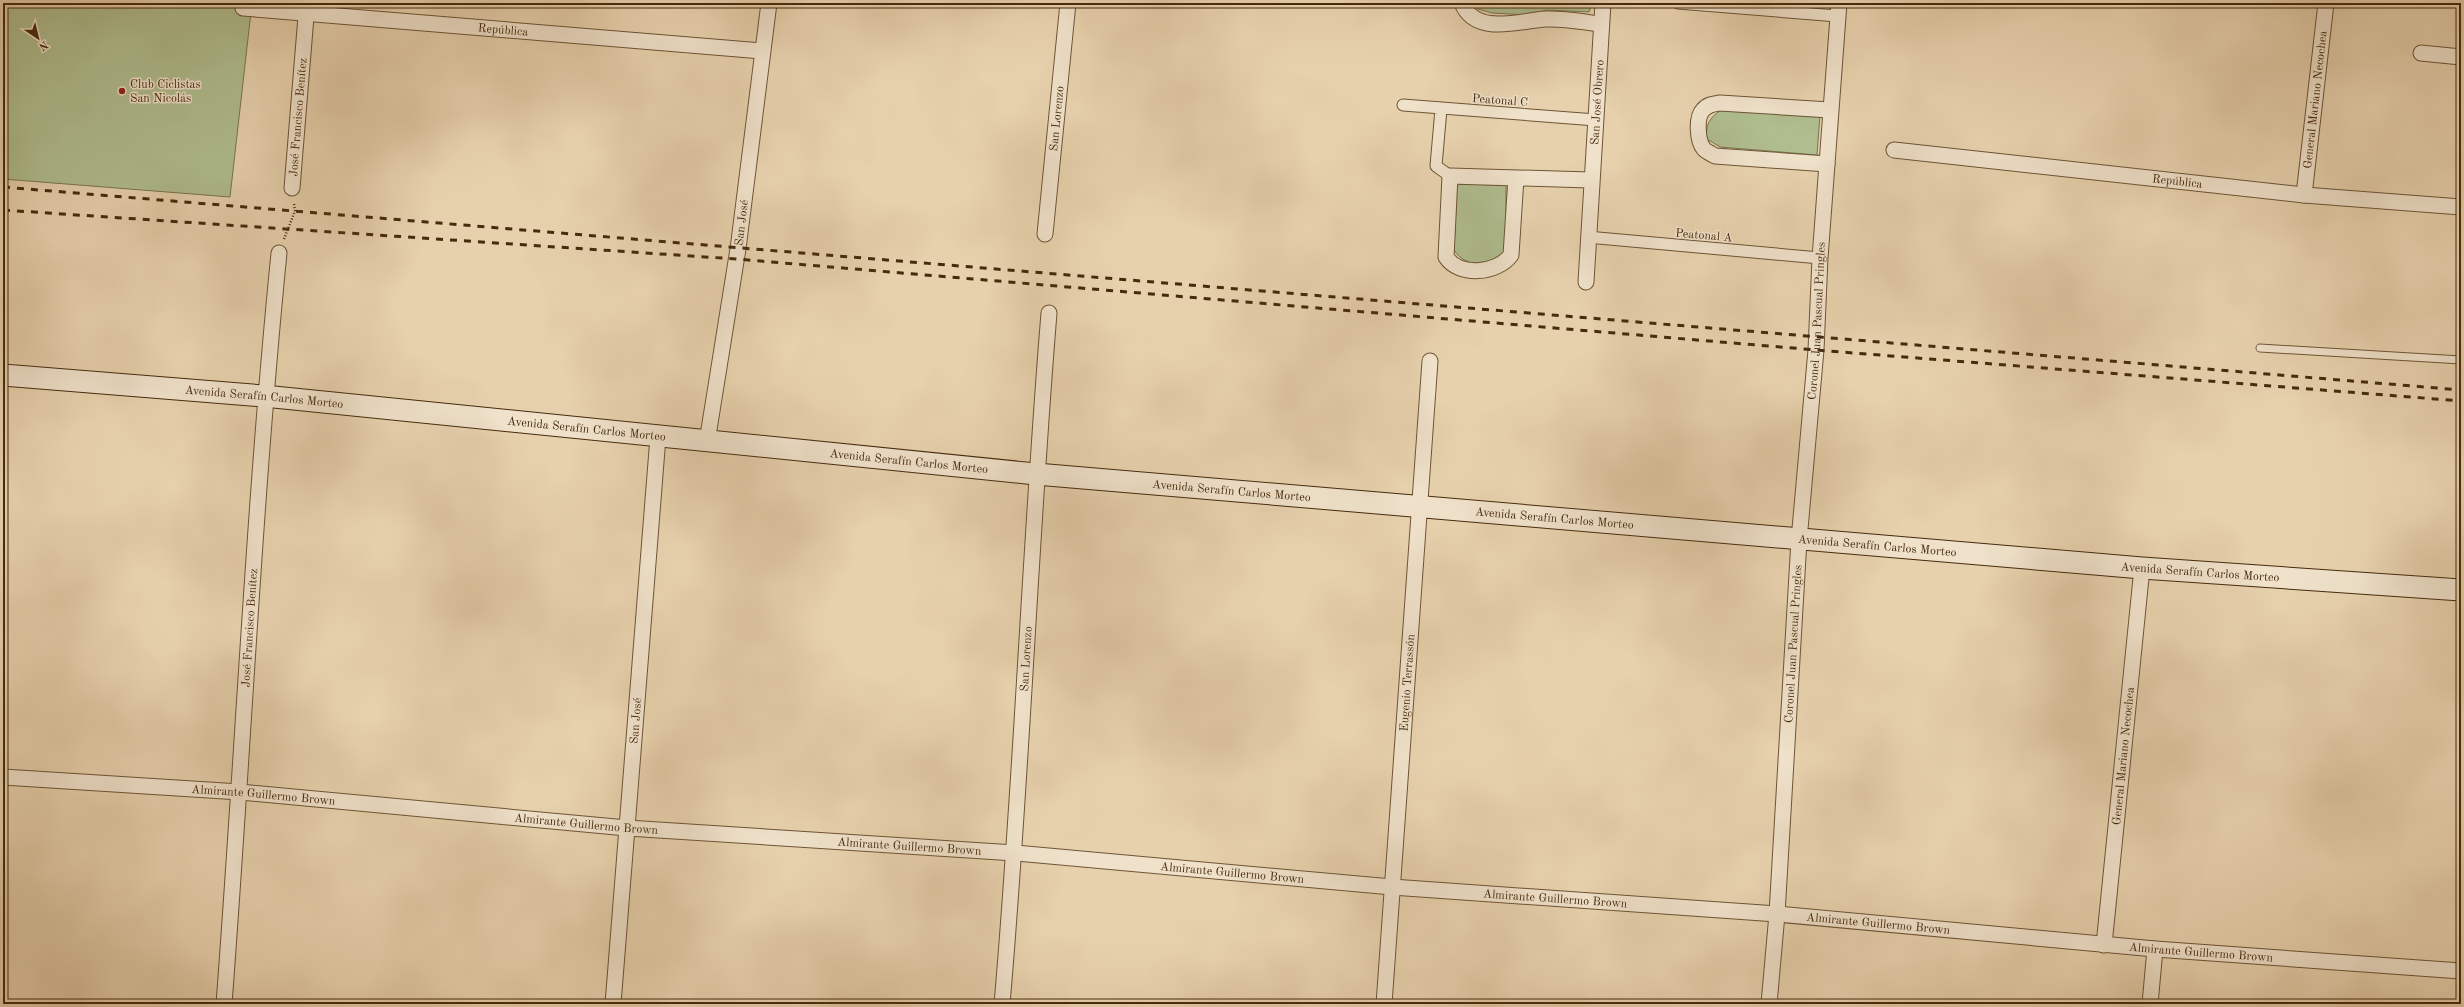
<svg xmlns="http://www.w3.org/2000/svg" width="2464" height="1007" font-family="'Old Standard TT',serif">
<rect width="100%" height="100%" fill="#e7d1ad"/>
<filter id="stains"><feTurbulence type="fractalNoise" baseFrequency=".005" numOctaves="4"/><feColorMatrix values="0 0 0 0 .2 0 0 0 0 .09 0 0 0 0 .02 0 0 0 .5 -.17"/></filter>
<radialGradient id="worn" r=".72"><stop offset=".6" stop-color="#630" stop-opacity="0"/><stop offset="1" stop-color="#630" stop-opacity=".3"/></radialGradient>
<!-- green -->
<path fill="#afbd8f" stroke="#7a744e" d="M3,3H252L230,197L3,179Z
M1474,3H1592L1589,12L1547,10L1527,15L1492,13L1478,9Z
M1721,110L1820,115L1817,155L1720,147L1707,139C1705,126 1709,118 1721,110Z
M1457,184L1506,185V249C1496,268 1465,269 1454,250Z"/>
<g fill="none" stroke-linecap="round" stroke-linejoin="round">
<defs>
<path id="service" d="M2260,348L2461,360"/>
<path id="pedestrian" d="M1678,3L1837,16
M1403,105L1596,120
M1441,109L1436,166L1450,176
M1587,237L1820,258"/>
<g id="minor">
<path d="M1462,3C1475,36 1519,21 1545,19C1564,18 1583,22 1601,24"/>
<path id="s1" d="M243,8L762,51"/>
<path d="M2421,53L2461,57"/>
<path id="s2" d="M1894,150L2304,195L2461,207"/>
<path d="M1827,164L1715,156C1712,154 1707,152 1704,149C1697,141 1696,117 1703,110C1708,104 1714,104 1720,103L1830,110"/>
<path d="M1516,178L1511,255C1497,274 1459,277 1446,257L1450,176L1590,180"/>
<path id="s3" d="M292,188L307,4"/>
<path id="s4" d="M2304,195L2326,3"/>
<path id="s5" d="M1045,234L1068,3"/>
<path id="s6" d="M1586,282L1603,3"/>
<path id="s7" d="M707,442L738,249L769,3"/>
<path id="s8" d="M3,777L240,792L627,828L1015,853L1392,887L1777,914L2155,949L2461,971"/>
<path id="s9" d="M2104,945L2142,568"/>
<path id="s10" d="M224,1004C243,754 254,503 279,253"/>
<path id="s11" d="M613,1004L658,437"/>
<path id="s12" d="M1002,1004C1022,774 1030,543 1049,313"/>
<path id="s13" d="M1384,1004L1430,361"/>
<path id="s14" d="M1769,1004L1777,914L1799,540L1816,350L1820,258L1839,3"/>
<path d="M2150,1004L2155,949"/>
</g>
<g id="secondary">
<path id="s15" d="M3,375L264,396L1036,474L2142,568L2461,590"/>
</g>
</defs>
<!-- service casing -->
<use href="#service" stroke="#6e5435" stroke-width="9"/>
<!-- pedestrian casing -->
<use href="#pedestrian" stroke="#6e5435" stroke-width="13"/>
<!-- minor casing -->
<use href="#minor" stroke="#6e5435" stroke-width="17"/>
<!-- secondary casing -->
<use href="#secondary" stroke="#462a0d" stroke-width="23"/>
<!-- path -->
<path stroke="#462a0d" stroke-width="2.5" stroke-dasharray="1 2" stroke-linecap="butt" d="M284,239L295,211L294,204"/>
<!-- service -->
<use href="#service" stroke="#efe1ca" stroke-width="7"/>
<!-- pedestrian -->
<use href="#pedestrian" stroke="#efe1ca" stroke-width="11"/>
<!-- minor -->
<use href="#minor" stroke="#efe1ca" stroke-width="15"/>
<!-- secondary -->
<use href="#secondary" stroke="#efe1ca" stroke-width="21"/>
<!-- rail -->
<path stroke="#462a0d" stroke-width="3" stroke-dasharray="7 7" stroke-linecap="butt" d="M3,187L2461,390
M3,210L736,259L1816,350L2461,401"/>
</g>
<!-- markers -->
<circle fill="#8f2418" stroke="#efe1ca" stroke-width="1.5" cx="122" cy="91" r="4"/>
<g text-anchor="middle" stroke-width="3" stroke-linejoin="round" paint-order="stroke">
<!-- street labels -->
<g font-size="12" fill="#462a0d" stroke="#efe1ca">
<text dy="4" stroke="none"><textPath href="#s1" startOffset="261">República</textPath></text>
<text dy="4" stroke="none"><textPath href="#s4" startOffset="96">General Mariano Necochea</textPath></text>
<text transform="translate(1500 100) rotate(4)" y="4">Peatonal C</text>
<text dy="4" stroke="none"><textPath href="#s6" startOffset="180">San José Obrero</textPath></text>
<text dy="4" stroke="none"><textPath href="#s3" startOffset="71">José Francisco Benítez</textPath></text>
<text dy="4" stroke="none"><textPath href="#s5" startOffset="116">San Lorenzo</textPath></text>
<text dy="4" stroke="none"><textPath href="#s2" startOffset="285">República</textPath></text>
<text dy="4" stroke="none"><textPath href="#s7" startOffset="222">San José</textPath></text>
<text transform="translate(1704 235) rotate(5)" y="4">Peatonal A</text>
<text dy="4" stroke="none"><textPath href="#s14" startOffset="685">Coronel Juan Pascual Pringles</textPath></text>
<text dy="4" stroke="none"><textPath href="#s15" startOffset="262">Avenida Serafín Carlos Morteo</textPath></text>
<text dy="4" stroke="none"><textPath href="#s15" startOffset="586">Avenida Serafín Carlos Morteo</textPath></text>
<text dy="4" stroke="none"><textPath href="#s15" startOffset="910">Avenida Serafín Carlos Morteo</textPath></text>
<text dy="4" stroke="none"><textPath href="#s15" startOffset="1234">Avenida Serafín Carlos Morteo</textPath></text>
<text dy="4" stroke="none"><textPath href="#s15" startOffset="1558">Avenida Serafín Carlos Morteo</textPath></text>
<text dy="4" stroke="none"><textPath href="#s15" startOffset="1882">Avenida Serafín Carlos Morteo</textPath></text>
<text dy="4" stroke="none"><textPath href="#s15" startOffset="2206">Avenida Serafín Carlos Morteo</textPath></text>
<text dy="4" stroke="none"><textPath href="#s10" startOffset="377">José Francisco Benítez</textPath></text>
<text dy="4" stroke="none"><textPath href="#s14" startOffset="361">Coronel Juan Pascual Pringles</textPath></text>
<text dy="4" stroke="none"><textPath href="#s12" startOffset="346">San Lorenzo</textPath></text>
<text dy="4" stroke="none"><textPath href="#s13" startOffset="322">Eugenio Terrassón</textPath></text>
<text dy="4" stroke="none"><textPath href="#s11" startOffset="284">San José</textPath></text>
<text dy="4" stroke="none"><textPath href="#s9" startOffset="190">General Mariano Necochea</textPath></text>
<text dy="4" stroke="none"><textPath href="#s8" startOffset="261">Almirante Guillermo Brown</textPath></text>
<text dy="4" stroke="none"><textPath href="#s8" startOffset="585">Almirante Guillermo Brown</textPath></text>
<text dy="4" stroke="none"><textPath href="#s8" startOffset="909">Almirante Guillermo Brown</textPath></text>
<text dy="4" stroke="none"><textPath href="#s8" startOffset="1233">Almirante Guillermo Brown</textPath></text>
<text dy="4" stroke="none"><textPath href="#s8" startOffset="1557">Almirante Guillermo Brown</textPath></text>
<text dy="4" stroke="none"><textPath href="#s8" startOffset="1881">Almirante Guillermo Brown</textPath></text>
<text dy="4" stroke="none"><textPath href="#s8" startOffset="2205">Almirante Guillermo Brown</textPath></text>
</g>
<!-- poi labels -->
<g font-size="12" fill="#462a0d" stroke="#efe1ca" text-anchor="start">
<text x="130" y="88">Club Ciclistas<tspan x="130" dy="14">San Nicolás</tspan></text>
</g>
</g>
<!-- margin -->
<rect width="2464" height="1007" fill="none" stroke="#e7d1ad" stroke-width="16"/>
<rect x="4" y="4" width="2456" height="999" fill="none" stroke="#462a0d" stroke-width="2"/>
<rect x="8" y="8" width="2448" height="991" fill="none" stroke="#462a0d"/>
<!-- north arrow -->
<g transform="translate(38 38) rotate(145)" stroke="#efe1ca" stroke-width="3" paint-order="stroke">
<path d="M0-3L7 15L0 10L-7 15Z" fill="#462a0d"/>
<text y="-6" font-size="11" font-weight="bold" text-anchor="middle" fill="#462a0d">N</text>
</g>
<rect width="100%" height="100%" filter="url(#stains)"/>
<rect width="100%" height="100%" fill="url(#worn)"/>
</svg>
